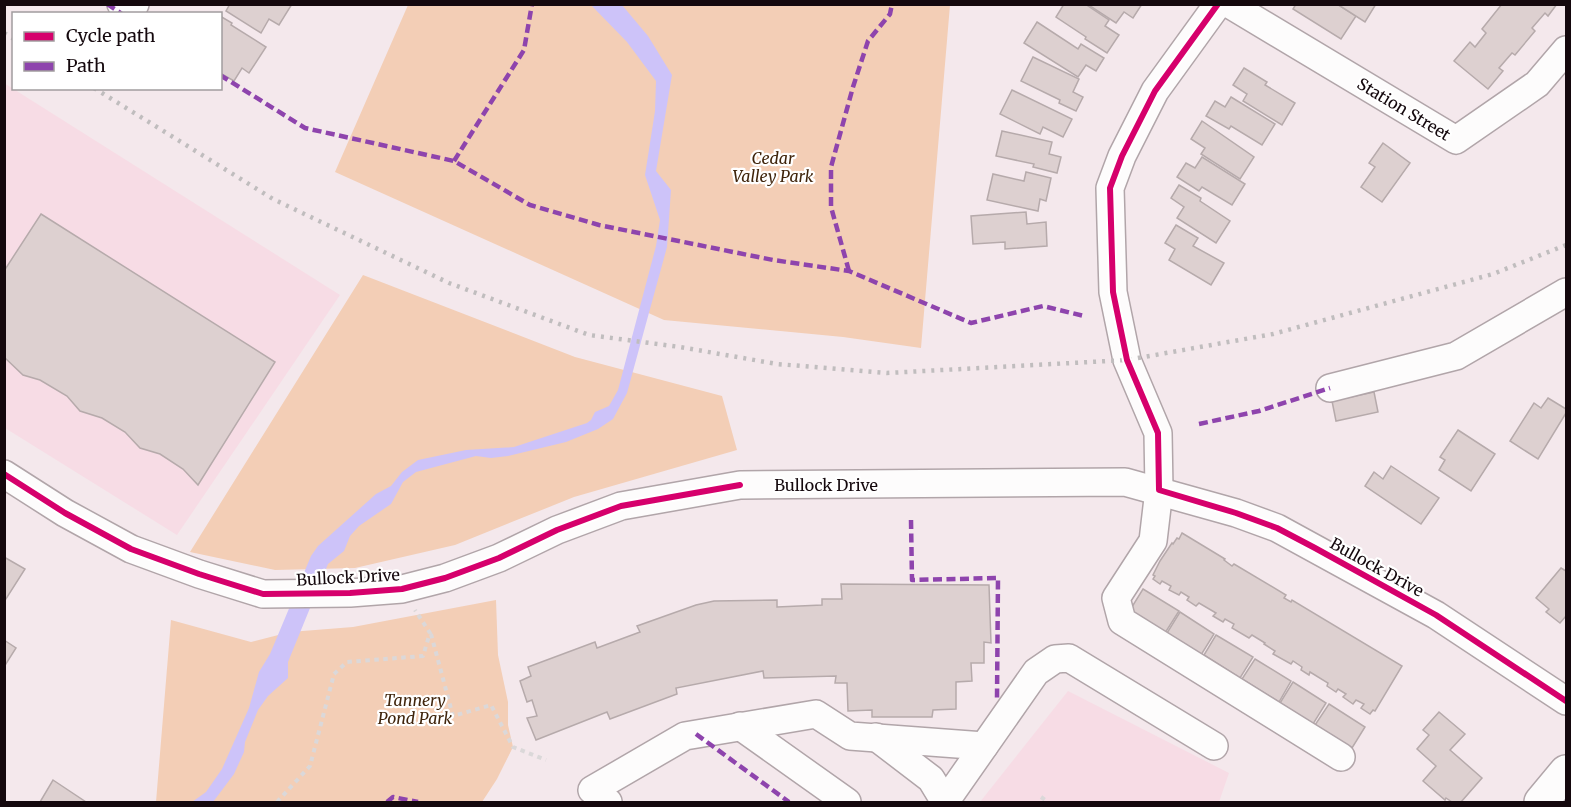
<svg xmlns="http://www.w3.org/2000/svg" width="1571" height="807" viewBox="0 0 1571 807" font-family="Merriweather,serif">
	<style>
		.built { fill: #f7dce5 }
		.green { fill: #f3ceb6 }
		.water { fill: #cdc3f9 }
		.building { fill: #ddd0d0; stroke: #b6aaab; stroke-width: 1.5 }
		.lines { fill: none; stroke-linecap: round; stroke-linejoin: round }
		.minor-casing { stroke: #b1a5a9; stroke-width: 30 }
		.major-casing { stroke: #b1a5a9; stroke-width: 36 }
		.path { stroke: #dbd8d9; stroke-width: 4; stroke-dasharray: 4.5 4.5; stroke-linecap: butt }
		.minor { stroke: #fdfcfc; stroke-width: 27 }
		.major { stroke: #fdfcfc; stroke-width: 33 }
		.rail { stroke: #c0bdbe; stroke-width: 4.5; stroke-dasharray: 3 6; stroke-linecap: butt }
		.quiet { stroke: #8e44ad; stroke-width: 4.5; stroke-dasharray: 9 4.5; stroke-linecap: butt }
		.cycleway-casing { stroke: #fff; stroke-width: 10 }
		.cycleway { stroke: #d6006c; stroke-width: 6 }
		.labels { text-anchor: middle; stroke-width: 4.5; stroke-linejoin: round; paint-order: stroke }
		.street-label { font-size: 16px; fill: #14080d; stroke: #fff }
		.park-label { font-size: 16px; font-style: italic; fill: #3f240b; stroke: #fff }
	</style>
	<rect width="100%" height="100%" fill="#f4e8ec"/>
	<g class="built">
		<path d="M4,83L340,295L177,535L5,428Z"/>
		<path d="M1068,691L1229,773L1219,802H980Z"/>
	</g>
	<g class="green">
		<path d="M408,5H950L921,348L843,337L664,320L335,172Z"/>
		<path d="M363,275L575,357L722,396L737,450L574,497L455,545L355,568L275,570L190,552Z"/>
		<path d="M496,600L498,655L508,702V725L513,747L497,779L482,802H156L171,620L251,642L290,632L353,627Z"/>
	</g>
	<path class="water" d="M591,5H622L648,36L672,75L656,171L671,190L667,247L627,393L613,419L598,429L566,442L508,456L491,458L476,456L416,472L403,482L391,504L359,526L350,536L344,551L328,564L288,662V678L268,696L258,710L245,742L244,752L234,774L213,802H192L206,792L222,769L249,708L259,672L270,654L311,556L318,546L376,494L391,486L402,472L418,460L466,450L514,447L587,423L591,420L595,412L609,406L618,390L656,246L660,220L645,175L655,111L656,81L627,42Z"/>
	<g class="building">
		<path d="M230,4H292L279,25L269,19L261,33L226,11Z"/>
		<path d="M1064,4H1085L1109,20L1105,26L1119,35L1107,53L1085,39L1086,37L1056,17Z"/>
		<path d="M1087,4H1142L1133,18L1124,12L1116,23Z"/>
		<path d="M1296,4H1337L1356,16L1341,39L1293,9Z"/>
		<path d="M1337,4H1376L1365,22Z"/>
		<path d="M1502,4H1557L1548,16L1545,13L1532,28L1535,31L1515,55L1512,53L1499,68L1503,71L1488,89L1454,61L1470,42L1475,47L1486,33L1482,29Z"/>
		<path d="M220,16L232,23L231,25L266,47L249,73L242,68L234,81L220,73Z"/>
		<path d="M1037,22L1078,49L1081,44L1104,58L1096,71L1086,65L1078,77L1024,43Z"/>
		<path d="M1033,57L1079,79L1073,92L1083,97L1076,111L1059,103L1060,100L1021,81Z"/>
		<path d="M1244,68L1267,82L1265,85L1295,103L1282,125L1243,101L1247,94L1233,85Z"/>
		<path d="M1012,90L1072,119L1063,137L1043,127L1040,134L1000,114Z"/>
		<path d="M1231,97L1275,124L1262,145L1231,126L1229,129L1206,116L1215,101L1225,107Z"/>
		<path d="M1202,121L1254,157L1240,179L1201,154L1205,148L1191,139Z"/>
		<path d="M1002,131L1052,142L1049,154L1061,157L1057,173L1033,167L1034,164L996,156Z"/>
		<path d="M1383,143L1410,163L1382,202L1361,187L1375,167L1369,163Z"/>
		<path d="M1202,157L1245,184L1232,205L1202,187L1199,191L1177,177L1186,163L1195,168Z"/>
		<path d="M1026,172L1051,178L1046,201L1040,199L1038,211L987,200L993,174L1024,181Z"/>
		<path d="M1179,185L1201,198L1200,201L1230,221L1216,243L1177,218L1184,207L1171,198Z"/>
		<path d="M1026,212L1027,224L1046,222L1047,246L1005,249V242L973,244L971,216Z"/>
		<path d="M41,214L275,362L198,485L183,469L160,454L140,448L125,432L102,418L80,411L67,396L40,380L23,375L4,357V271Z"/>
		<path d="M1176,225L1198,238L1193,246L1224,263L1211,285L1169,260L1175,249L1165,243Z"/>
		<path d="M1374,392L1378,412L1336,421L1332,401Z"/>
		<path d="M1548,398L1566,409V413L1538,459L1510,441L1534,403L1541,408Z"/>
		<path d="M1458,430L1495,454L1471,491L1439,470L1445,460L1440,457Z"/>
		<path d="M1391,466L1439,498L1421,524L1365,486L1374,472L1383,479Z"/>
		<path d="M1182,533L1225,559L1224,560L1232,566L1234,564L1286,595L1284,598L1291,602L1292,600L1402,666L1375,711L1373,710L1370,714L1361,708L1364,704L1356,700L1353,704L1343,697L1346,694L1338,689L1336,692L1327,686L1328,683L1310,672L1309,675L1301,670L1302,667L1293,661L1291,664L1273,654L1275,651L1264,644L1265,643L1252,635L1249,638L1232,628L1234,624L1225,619L1223,622L1213,616L1216,613L1199,603L1196,606L1187,600L1189,597L1181,592L1179,595L1169,590L1171,586L1162,581L1160,584L1153,579L1155,576L1153,575L1160,561L1172,543L1173,544L1177,538L1179,539Z"/>
		<path d="M4,557L25,569L4,602Z"/>
		<path d="M1561,568L1566,571V616L1560,623L1546,612L1549,609L1536,598Z"/>
		<path d="M841,584L989,585L991,643L984,642V663H971L972,681L956,682V709L933,710L932,717H872V710L848,711L847,683H835L836,676L764,678L763,671L676,688L677,694L610,719L607,712L536,740L527,718L537,716L532,700L527,702L520,681L531,676L528,667L595,642L597,648L640,632L637,626L696,605L714,601L777,600V607L822,605V599H842Z"/>
		<path d="M1143,589L1179,611L1165,633L1130,610Z"/>
		<path d="M1180,612L1214,634L1201,655L1167,633Z"/>
		<path d="M1216,635L1253,657L1240,678L1204,655Z"/>
		<path d="M4,640L16,648L4,667Z"/>
		<path d="M1255,659L1291,681L1279,702L1242,679Z"/>
		<path d="M1293,682L1326,703L1313,724L1280,703Z"/>
		<path d="M1329,704L1365,727L1352,748L1315,725Z"/>
		<path d="M1439,712L1465,734L1450,750L1482,778L1461,802H1452L1446,798L1445,800L1423,781L1436,766L1417,749L1429,735L1423,730Z"/>
		<path d="M53,780L86,802H40Z"/>
	</g>
	<g class="lines">
		<g class="minor-casing">
			<g id="minor">
				<path d="M121,4L131,6L135,4"/>
				<path d="M1218,4L1155,91L1122,156L1110,188L1113,292L1127,360L1158,433L1159,490L1153,541L1116,598L1122,621L1341,757"/>
				<path d="M1229,4L1456,140L1537,84L1566,50"/>
				<path d="M1330,388L1456,356L1566,292"/>
				<path d="M4,474L65,513L131,549L199,574L263,594L350,593L402,589L445,578L499,558L557,530L621,506L740,485L1125,482L1236,513L1277,528L1436,615L1566,701"/>
				<path d="M740,726L847,802"/>
				<path d="M876,737L931,779L945,802"/>
				<path d="M608,802L592,790L685,736L816,714L850,736L984,746"/>
				<path d="M945,802L1036,672L1055,659L1069,658L1214,746"/>
			</g>
		</g>
		<g class="major-casing">
			<path id="major" d="M1541,802L1566,772"/>
		</g>
		<g class="path">
			<path d="M431,634L453,716L491,705L513,747L546,760"/>
			<path d="M1041,797L1048,802"/>
			<path d="M277,802L310,766L334,674L347,662L423,656L430,633L415,610"/>
		</g>
		<use href="#minor" class="minor"/>
		<use href="#major" class="major"/>
		<g class="rail">
			<path d="M4,33L14,39"/>
			<path d="M94,88L273,199L449,283L589,335L680,347L777,364L887,373L1127,360L1273,334L1493,274L1566,245"/>
		</g>
		<g class="quiet">
			<path d="M107,4L122,14"/>
			<path d="M220,75L305,128L454,161L530,205L599,225L773,260L849,271L971,323L1043,306L1084,316"/>
			<path d="M454,161L524,50L532,4"/>
			<path d="M849,271L831,207V167L853,87L868,41L890,14L892,4"/>
			<path d="M1199,424L1259,411L1330,388"/>
			<path d="M911,520L912,580L998,578L997,698"/>
			<path d="M696,734L789,802"/>
			<path d="M387,802L393,797L418,802"/>
		</g>
		<g class="cycleway-casing">
			<g id="cycleway">
				<path d="M1218,4L1155,91L1122,156L1110,188L1113,292L1127,360L1158,433L1159,490L1236,513L1277,528L1315,548L1436,615L1566,701"/>
				<path d="M4,474L65,513L131,549L199,574L263,594L350,593L402,589L445,578L499,558L557,530L621,506L740,485"/>
			</g>
		</g>
		<use href="#cycleway" class="cycleway"/>
	</g>
	<g class="labels">
		<g class="street-label">
			<text transform="translate(1404 109) rotate(31)" y="6">Station Street</text>
			<text x="826" y="491">Bullock Drive</text>
			<text transform="translate(1377 567) rotate(29)" y="6">Bullock Drive</text>
			<text transform="translate(348 577) rotate(-3)" y="6">Bullock Drive</text>
		</g>
		<g class="park-label">
			<text x="773" y="164">Cedar<tspan x="773" dy="18">Valley Park</tspan></text>
			<text x="415" y="706">Tannery<tspan x="415" dy="18">Pond Park</tspan></text>
		</g>
	</g>
	<rect width="1571" height="807" fill="none" stroke="#14080d" stroke-width="12"/>
	<rect x="12" y="12" width="210" height="78" fill="#ffffff" stroke="#a19c9e" stroke-width="1.5"/>
	<rect x="24" y="32" width="30" height="9" fill="#d6006c" stroke="#a19c9e" stroke-width="1.5"/>
	<text x="66" y="42" font-size="18" fill="#14080d">Cycle path</text>
	<rect x="24" y="62" width="30" height="9" fill="#8e44ad" stroke="#a19c9e" stroke-width="1.5"/>
	<text x="66" y="72" font-size="18" fill="#14080d">Path</text>
</svg>
